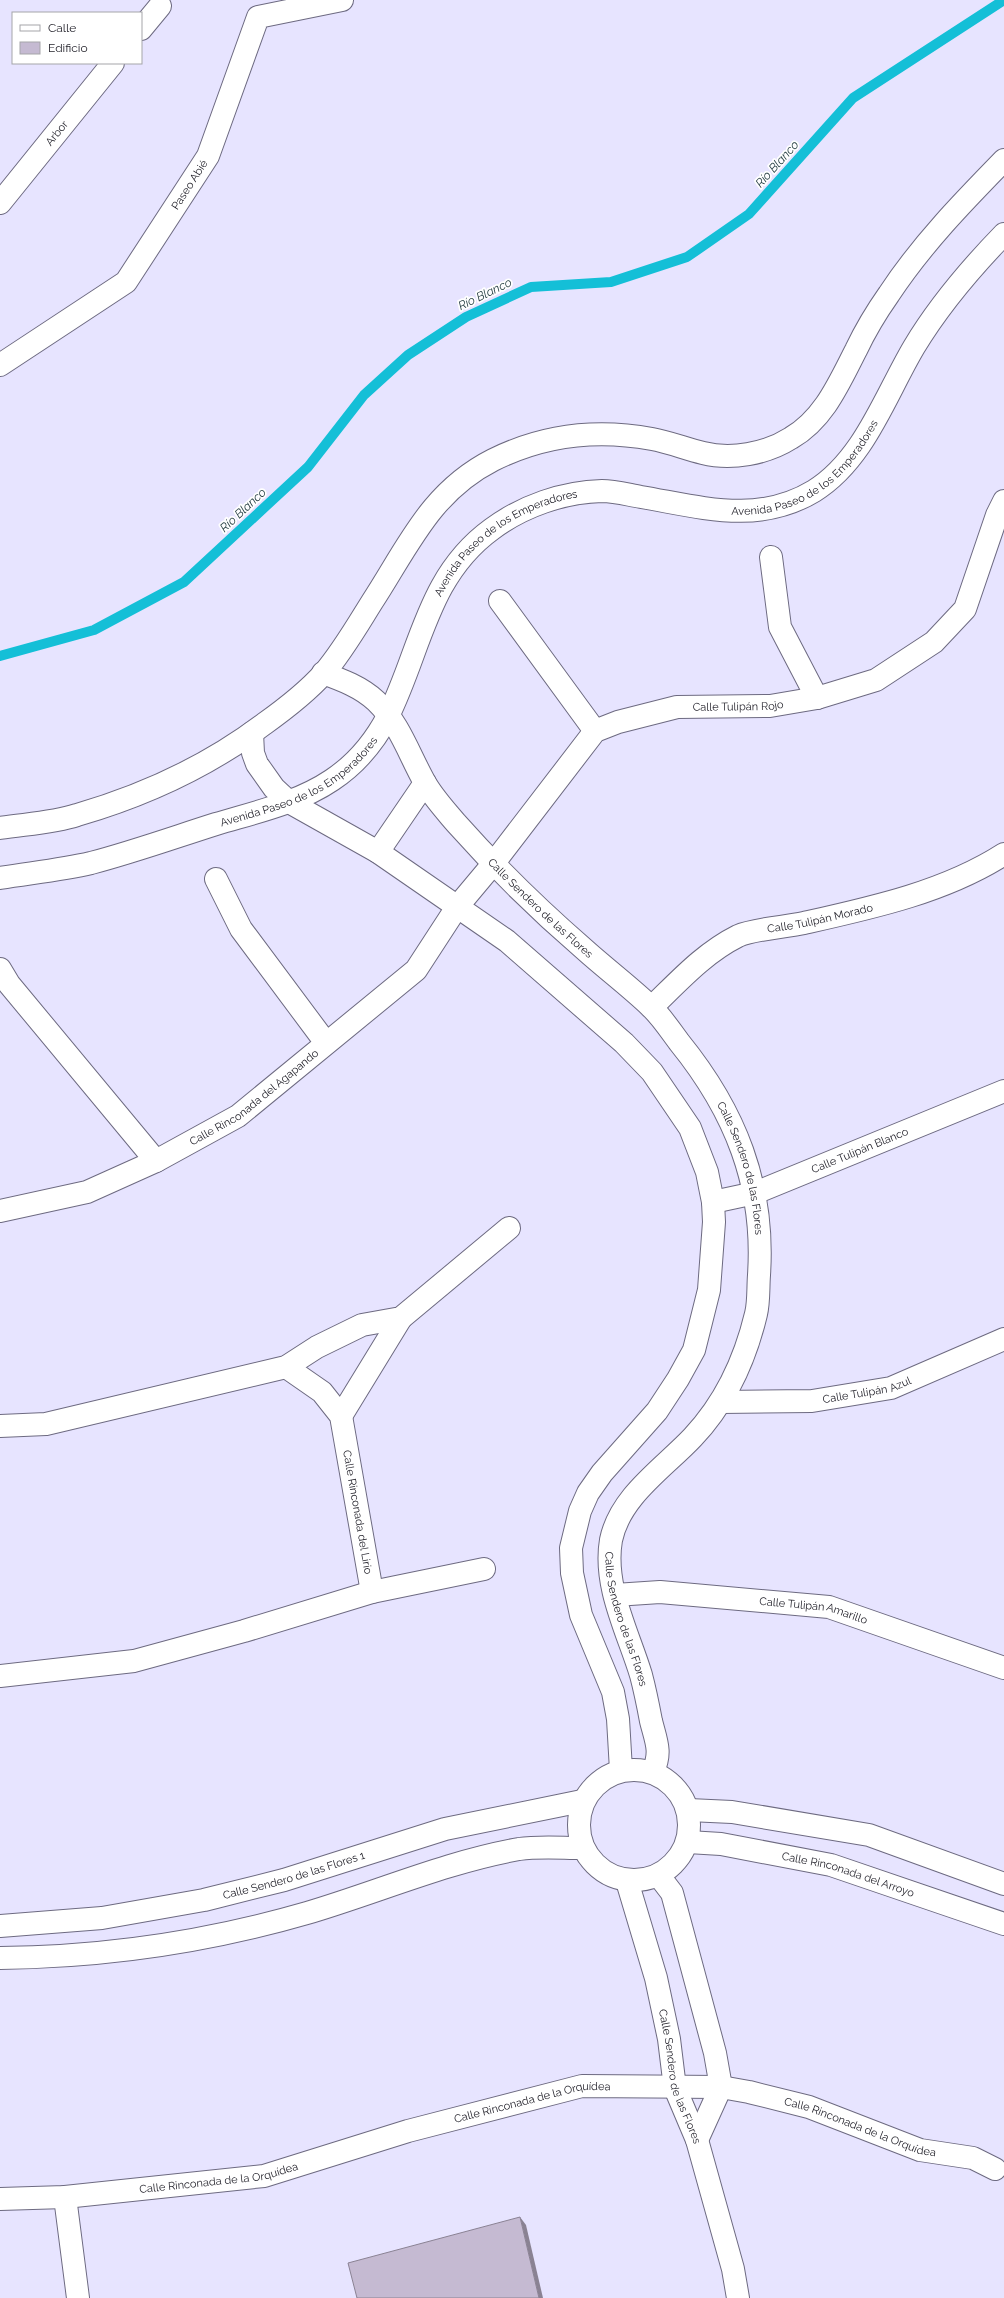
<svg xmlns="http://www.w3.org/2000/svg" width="1004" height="2298" viewBox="0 0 1004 2298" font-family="Raleway,sans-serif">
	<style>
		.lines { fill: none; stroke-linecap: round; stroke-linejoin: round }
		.stream { stroke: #14bfd7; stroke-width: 10 }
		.minor-casing { stroke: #6d6a81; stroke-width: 24 }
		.minor { stroke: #fff; stroke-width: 22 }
		.shaded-wall { fill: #8a8293 }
		.building { fill: #c5bad2; stroke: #8a8293 }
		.labels { text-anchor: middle; stroke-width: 3.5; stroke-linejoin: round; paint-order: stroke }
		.street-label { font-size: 11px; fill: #1f1e27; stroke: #fff }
		.water-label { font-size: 12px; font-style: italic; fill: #273f44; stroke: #fff }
	</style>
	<rect width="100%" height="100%" fill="#e7e4ff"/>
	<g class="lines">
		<path class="stream" d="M0,656L94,630L184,582L308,467L364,395L408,355L466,317L531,287L611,282L687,257L749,214L853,98L1004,0"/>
		<g class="minor-casing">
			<g id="minor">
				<path d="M141,29L160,6"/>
				<path id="s1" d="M0,203L113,63"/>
				<path id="s2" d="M0,365L126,282L208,156L258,17L342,0"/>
				<path d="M771,557L780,627L817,698"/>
				<path d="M500,601L595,731"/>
				<path id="s3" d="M323,673C342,680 361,687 376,701C399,723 409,754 424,781C432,796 445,810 456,823C496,868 539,910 584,949C605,968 629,986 650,1006C661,1016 670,1030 679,1042C735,1111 765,1185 759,1275C758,1288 759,1302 756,1314C745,1360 725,1403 693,1437C664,1468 620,1496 611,1540C603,1586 628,1632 641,1675C645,1690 648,1705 651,1721C656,1741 662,1752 653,1771"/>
				<path d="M252,733L253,753L257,764L274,788L289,802L378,852L507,941L624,1043L652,1072L690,1128L707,1172L713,1202L714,1222L709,1290L694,1350L678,1379L657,1411L602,1473L588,1493L580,1511L571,1548L572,1573L581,1615L613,1692L618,1719L621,1770"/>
				<path d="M0,828C25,824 53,823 77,815C146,795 207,767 264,724C285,709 307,692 324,673C342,652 357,626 372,602C408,547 430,492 493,460C543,435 598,429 652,439C669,442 686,449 703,453C731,460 766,454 791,438C824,419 839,383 856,350C865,331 877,311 889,294C922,244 963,202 1004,160"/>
				<path d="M378,852L425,783"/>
				<path id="s4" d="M0,878C30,873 61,870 91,863C133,852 175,837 216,824C256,812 298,803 332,780C356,764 375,741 388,716C421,650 427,576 492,529C523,506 563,492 602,491C615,491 629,495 641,497C701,507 758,525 814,491C864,460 885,396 914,347C938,307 971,268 1004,234"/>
				<path d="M216,879L241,929L326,1043"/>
				<path d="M0,969L9,984L156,1161"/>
				<path id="s5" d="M652,1007C679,981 704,953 738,936C753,929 786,927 804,923C871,908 945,892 1004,854"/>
				<path id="s6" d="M713,1202L755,1193L1004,1091"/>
				<path id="s7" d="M0,1211L87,1192L156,1161L238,1116L416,970L457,907L493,864L595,731L618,722L677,707L770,706L817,698L876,680L934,642L965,609L997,515L1004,501"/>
				<path id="s8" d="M286,1367L322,1392L341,1416L372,1592"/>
				<path id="s9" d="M721,1402L812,1401L891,1388L1004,1339"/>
				<path d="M341,1416L401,1318"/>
				<path d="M0,1426L46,1424L286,1367L317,1347L362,1325L401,1318L509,1228"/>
				<path id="s10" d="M615,1595L660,1592L829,1607L1004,1668"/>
				<path d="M0,1676L134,1661L244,1631L372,1592L484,1569"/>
				<circle cx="634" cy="1825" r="55"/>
				<path d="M689,1810L732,1812L869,1835L1004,1884"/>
				<path id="s11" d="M688,1842L721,1844L831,1865L1004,1924"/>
				<path d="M659,1876L672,1893L715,2053L721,2087L697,2140"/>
				<path id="s12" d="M627,1881L656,1978L669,2039L675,2088L697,2140L733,2269L738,2298"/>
				<path id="s13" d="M0,1926L102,1918L204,1900L284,1880L445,1829L582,1801"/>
				<path d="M0,1958C104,1957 207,1942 307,1913C378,1892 446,1862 519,1849C539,1846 562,1848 582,1848"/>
				<path d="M65,2197L78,2298"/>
				<path id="s14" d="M0,2199L65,2197L264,2176L408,2131L582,2086L721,2087L749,2092L809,2107L920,2150L973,2158L995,2169"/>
			</g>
		</g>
		<use href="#minor" class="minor"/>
	</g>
	<path class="shaded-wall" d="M520,2217L526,2225L543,2298H539Z"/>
	<path class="building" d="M520,2217L539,2298H357L348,2263Z"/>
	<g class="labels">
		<g class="street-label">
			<text dy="4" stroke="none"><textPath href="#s1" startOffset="90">Arbor</textPath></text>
			<text dy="4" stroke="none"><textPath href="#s2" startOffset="267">Paseo Abié</textPath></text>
			<text dy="4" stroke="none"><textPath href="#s4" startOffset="990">Avenida Paseo de los Emperadores</textPath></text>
			<text dy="4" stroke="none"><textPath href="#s4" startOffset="654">Avenida Paseo de los Emperadores</textPath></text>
			<text dy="4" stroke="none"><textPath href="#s7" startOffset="934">Calle Tulipán Rojo</textPath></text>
			<text dy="4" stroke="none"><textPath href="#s4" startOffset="318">Avenida Paseo de los Emperadores</textPath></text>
			<text dy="4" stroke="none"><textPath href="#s3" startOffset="327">Calle Sendero de las Flores</textPath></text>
			<text dy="4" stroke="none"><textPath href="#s5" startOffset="196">Calle Tulipán Morado</textPath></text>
			<text dy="4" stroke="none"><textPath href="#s7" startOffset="282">Calle Rinconada del Agapando</textPath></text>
			<text dy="4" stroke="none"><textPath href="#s6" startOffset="156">Calle Tulipán Blanco</textPath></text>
			<text dy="4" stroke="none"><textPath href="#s3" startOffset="663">Calle Sendero de las Flores</textPath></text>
			<text dy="4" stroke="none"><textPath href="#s9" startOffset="147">Calle Tulipán Azul</textPath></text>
			<text dy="4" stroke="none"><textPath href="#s8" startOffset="172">Calle Rinconada del Lirio</textPath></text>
			<text dy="4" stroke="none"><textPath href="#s10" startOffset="200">Calle Tulipán Amarillo</textPath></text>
			<text dy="4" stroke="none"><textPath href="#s3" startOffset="1167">Calle Sendero de las Flores</textPath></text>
			<text dy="4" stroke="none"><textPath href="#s11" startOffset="164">Calle Rinconada del Arroyo</textPath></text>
			<text dy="4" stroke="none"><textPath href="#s13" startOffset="299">Calle Sendero de las Flores 1</textPath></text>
			<text dy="4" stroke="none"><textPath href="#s12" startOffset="203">Calle Sendero de las Flores</textPath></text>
			<text dy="4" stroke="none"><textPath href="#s14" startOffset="544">Calle Rinconada de la Orquídea</textPath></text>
			<text dy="4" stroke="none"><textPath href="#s14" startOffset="880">Calle Rinconada de la Orquídea</textPath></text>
			<text dy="4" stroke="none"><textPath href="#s14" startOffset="220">Calle Rinconada de la Orquídea</textPath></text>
		</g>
		<g class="water-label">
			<text transform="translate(777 164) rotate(-48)" y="4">Río Blanco</text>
			<text transform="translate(485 294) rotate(-26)" y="4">Río Blanco</text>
			<text transform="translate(243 510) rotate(-43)" y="4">Río Blanco</text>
		</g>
	</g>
	<rect x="12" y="12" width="130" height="52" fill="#ffffff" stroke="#a5a5a9"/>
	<rect x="20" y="25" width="20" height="6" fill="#ffffff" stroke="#a5a5a9"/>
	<text x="48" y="32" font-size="12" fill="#1f1e27">Calle</text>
	<rect x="20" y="42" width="20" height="12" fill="#c5bad2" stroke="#a5a5a9"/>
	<text x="48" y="52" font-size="12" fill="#1f1e27">Edificio</text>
</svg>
